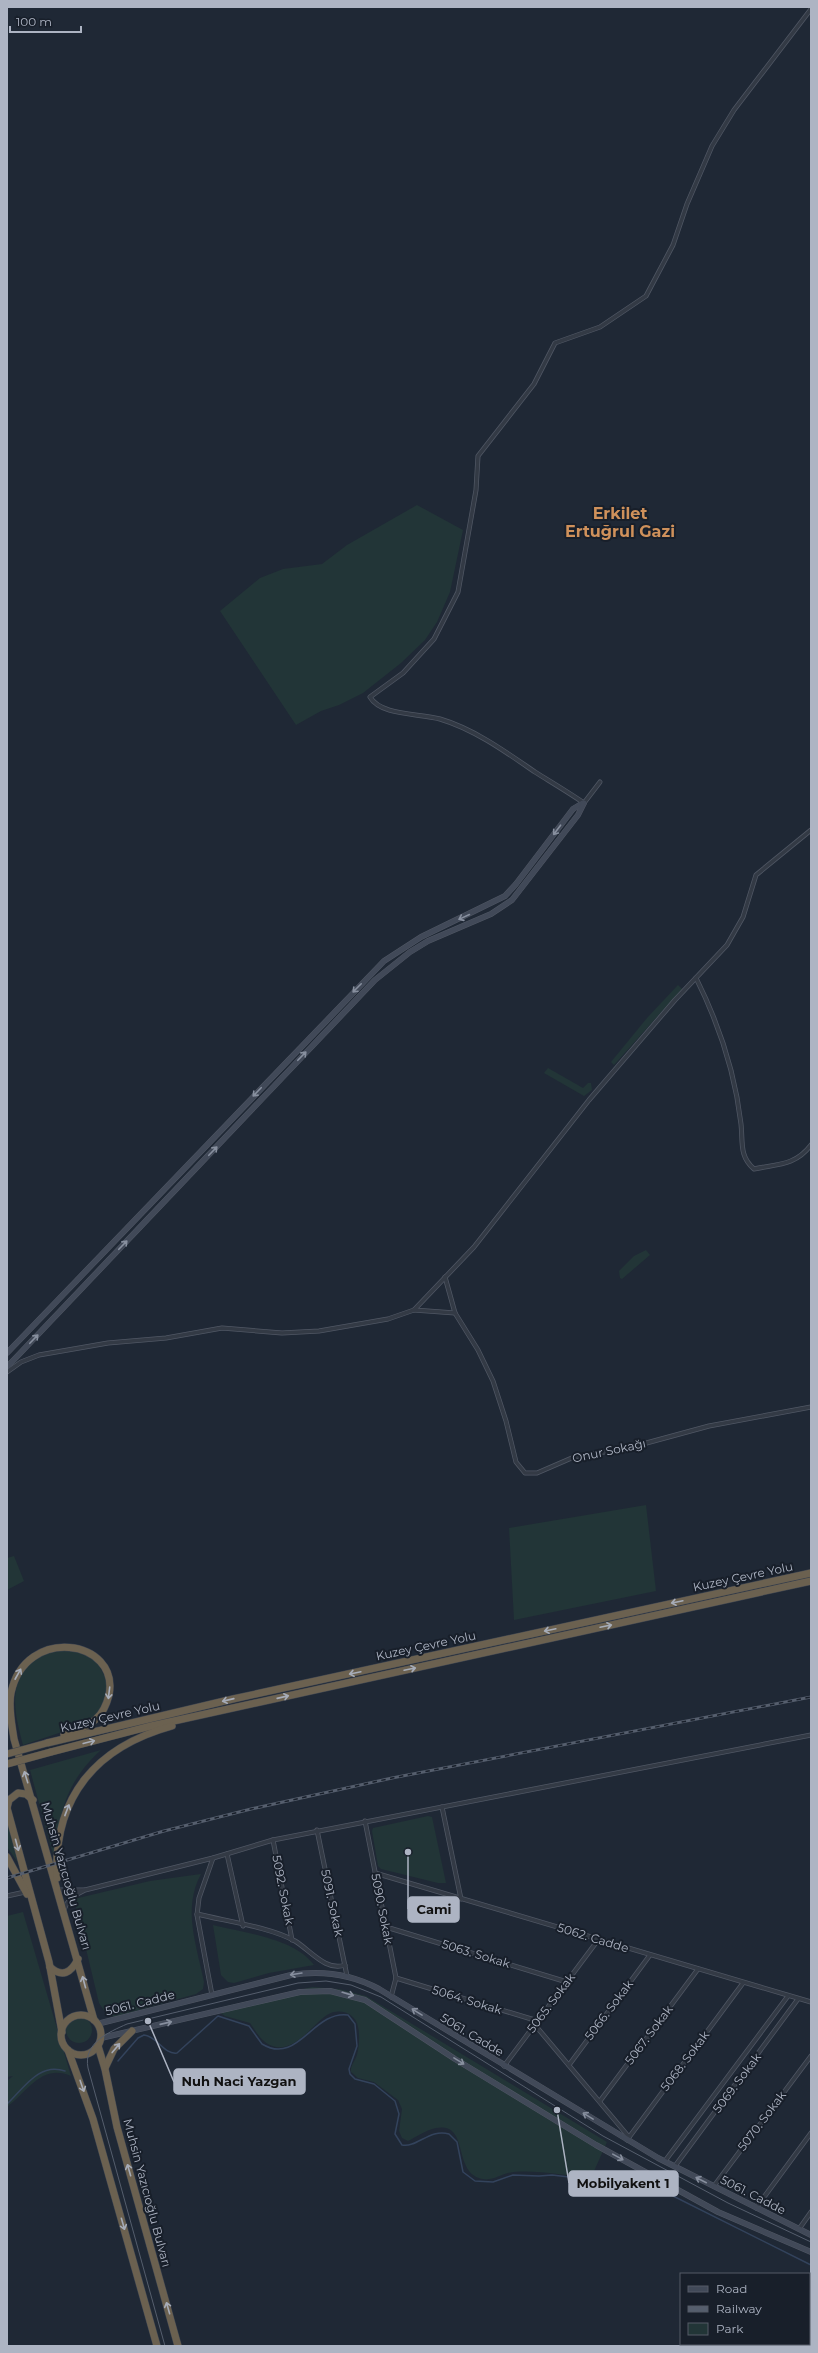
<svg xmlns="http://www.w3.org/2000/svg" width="818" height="2353" viewBox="0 0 818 2353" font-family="Montserrat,sans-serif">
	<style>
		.green { fill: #223537 }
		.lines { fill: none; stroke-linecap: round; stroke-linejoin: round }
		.stream { stroke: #33435c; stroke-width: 1.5 }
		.street-casing { stroke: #505764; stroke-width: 5 }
		.secondary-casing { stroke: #505764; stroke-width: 6 }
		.highway-casing { stroke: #3d4450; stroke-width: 8 }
		.street { stroke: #333a45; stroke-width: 3.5 }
		.secondary { stroke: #414958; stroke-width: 5 }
		.highway { stroke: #6b6150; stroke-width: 7 }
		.tram { stroke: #555e6d; stroke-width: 1 }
		.rail-casing { stroke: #555e6d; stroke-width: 3 }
		.rail { stroke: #181f2a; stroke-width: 1.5; stroke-dasharray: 4.5; stroke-linecap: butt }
		.highway-bridge-casing { stroke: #3d4450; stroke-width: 8; stroke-linecap: butt }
		.highway-bridge { stroke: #6b6150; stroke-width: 7 }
		.oneway { stroke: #878f9e }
		.oneway2 { stroke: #a6acb8 }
		.labels { text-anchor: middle; stroke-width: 4; stroke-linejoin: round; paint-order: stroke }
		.street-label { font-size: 12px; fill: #adb4c3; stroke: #181f2a }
		.district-label { font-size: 16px; font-weight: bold; fill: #cf915b; stroke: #181f2a }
		.leader { fill: none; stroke: #adb4c3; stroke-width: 1.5 }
		.callout-dot { fill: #adb4c3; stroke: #181f2a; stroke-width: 1.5 }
		.callout { fill: #adb4c3; stroke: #adb4c3; stroke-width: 1.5 }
		.callout-label { font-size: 13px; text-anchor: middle; font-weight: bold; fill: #111 }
	</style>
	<rect width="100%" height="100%" fill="#1f2835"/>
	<g class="green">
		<path d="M417,505L463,530L450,592L437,622L425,640L401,663L363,693L339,705L321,711L296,725L220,611L260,578L283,569L322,564L347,545Z"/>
		<path d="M678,985L682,989L614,1065L611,1062L647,1018Z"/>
		<path d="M548,1068L583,1088L588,1083H591L592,1090L584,1096L544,1073Z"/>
		<path d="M646,1250L650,1255L622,1279L620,1278L619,1271L634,1256Z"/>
		<path d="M646,1505L656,1591L514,1620L509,1528Z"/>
		<path d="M14,1556L24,1581L7,1590V1558Z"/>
		<path d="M75,1650L96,1660L107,1681L104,1704L95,1717L83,1725L23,1745C16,1718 6,1683 32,1662C36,1659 40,1654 44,1653C53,1650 66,1651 75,1650Z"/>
		<path d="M101,1750C65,1783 60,1812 54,1858L30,1770Z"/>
		<path d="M7,1814L19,1864L7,1847Z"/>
		<path d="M428,1816L432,1817L446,1883H438L381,1869L378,1866L372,1831L373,1828Z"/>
		<path d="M201,1874C182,1909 197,1946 204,1982L203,1989L196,1994L114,2017L105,2012L99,2003L74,1899L150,1881Z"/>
		<path d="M23,1912L71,2076C42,2063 27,2092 7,2107V2081L13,2076L7,2077V1916Z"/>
		<path d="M213,1925C244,1933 295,1938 314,1965L269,1973L234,1983L228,1982L221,1975Z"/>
		<path d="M312,1987L339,1989L366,1996L607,2142L591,2178C566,2176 539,2170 514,2172C501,2173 492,2183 479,2178C453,2169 469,2122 436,2128C426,2130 416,2137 408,2141L402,2138L399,2131L402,2109L398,2100L374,2082L358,2078L351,2072C350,2066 355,2061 357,2055C359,2048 360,2035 358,2027C356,2013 339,2007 327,2015C312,2025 297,2050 276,2047C262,2044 258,2034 250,2023L225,2016L215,2009Z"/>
		<circle cx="79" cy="2030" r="13"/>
	</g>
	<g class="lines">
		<g class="stream">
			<path d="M118,2061L138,2038L144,2035C157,2036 164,2055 177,2053L218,2016L249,2026L262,2044C298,2066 313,2010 348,2015L355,2024L357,2046L349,2069L350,2074L355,2079L374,2084L395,2101L399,2114L395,2134L402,2145C417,2148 430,2128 449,2134L457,2142L463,2172L475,2181L493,2182L513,2175L539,2176L552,2175L586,2179L619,2191L651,2185L811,2265"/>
			<path d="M7,2104C24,2088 39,2062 65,2071"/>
		</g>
		<g class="street-casing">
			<g id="street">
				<path d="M584,803C568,792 551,782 535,772C506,752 474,729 440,719C419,713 381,716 370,697L403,673L434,639L458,592L476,490L478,456L534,384L555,343L600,327L646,296L673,245L687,204L712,146L734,110L811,9"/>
				<path d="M584,803L600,782"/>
				<path d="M696,978C719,1024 735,1072 741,1124C743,1142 739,1156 754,1169C777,1164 795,1166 811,1145"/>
				<path d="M445,1277L455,1313L478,1350L493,1381L506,1421L516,1462L525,1473H537L574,1457L628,1448L709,1426L811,1407"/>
				<path d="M414,1310L455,1313"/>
				<path d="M7,1372L21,1362L39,1355L108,1343L166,1338L222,1328L282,1333L319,1331L388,1319L414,1310L474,1247L589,1100L675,1000L727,945L743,917L756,875L811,830"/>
				<path d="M442,1807L461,1899"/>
				<path d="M365,1821L396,1978L391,1997"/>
				<path d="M317,1830L347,1976"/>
				<path d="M273,1840L292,1940"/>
				<path d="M227,1854L243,1926"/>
				<path d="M375,1873L811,2002"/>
				<path d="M58,1890H84"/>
				<path d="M7,1896L25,1892"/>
				<path d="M64,1910C68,1898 75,1895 85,1890L213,1858L273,1840L811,1735"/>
				<path d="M197,1914C225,1921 270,1927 295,1941C310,1950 326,1972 345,1965"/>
				<path d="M386,1927L567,1982"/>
				<path d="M396,1978L538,2021"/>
				<path d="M212,1995L197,1915L199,1898L213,1858"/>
				<path d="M535,2025L629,2137"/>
				<path d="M569,2065L650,1955"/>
				<path d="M504,2066L598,1940"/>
				<path d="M600,2101L698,1969"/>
				<path d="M627,2140L743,1983"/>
				<path d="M665,2161L788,1996"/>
				<path d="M675,2166L798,1999"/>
				<path d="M714,2186L811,2056"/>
				<path d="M756,2208L811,2133"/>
				<path d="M799,2229L811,2212"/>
			</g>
		</g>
		<g class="secondary-casing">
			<g id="secondary">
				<path d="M7,1353L384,961L421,937L505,896L516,884L573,809L583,803"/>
				<path d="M7,1367L375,980L410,952L428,941L491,914L512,900L578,815L584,803"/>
				<path d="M97,2024L291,1975C322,1970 351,1974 379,1989L658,2158L811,2235"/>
				<path d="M101,2038L300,1992L330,1991L365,2000L455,2059L596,2145L718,2212L811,2252"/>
			</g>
		</g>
		<g class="highway-casing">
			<g id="highway">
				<path d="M64,1735C75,1731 88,1727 96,1719C103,1713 107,1703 109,1695C120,1639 25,1625 11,1693C8,1708 12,1725 14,1739L94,2020"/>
				<path d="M47,1743L233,1699L811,1573"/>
				<path d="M51,1752L151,1726L811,1581"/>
				<path d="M7,1808L49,1962L62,2032"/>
				<path d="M7,1808L9,1800L18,1793L26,1794L33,1800"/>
				<path d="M7,1857L27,1894"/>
				<path d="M57,1878C53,1797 96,1747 172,1726"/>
				<path d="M50,1967C62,1978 71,1973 78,1959"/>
				<circle cx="81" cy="2035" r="20"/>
				<path d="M98,2046L105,2069L117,2127L178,2346"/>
				<path d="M68,2050L93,2119L157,2346"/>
				<path d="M105,2068L114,2049L132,2031"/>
			</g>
		</g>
		<use href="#street" class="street"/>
		<use href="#secondary" class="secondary"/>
		<use href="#highway" class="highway"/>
		<path class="tram" d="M165,2346L88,2068C83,2043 109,2032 127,2024L298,1983L326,1981L351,1985L381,1997L603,2136L728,2203L811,2242"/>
		<g class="rail-casing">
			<path id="rail" d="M7,1878L164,1831L251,1809L392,1778L811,1697"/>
		</g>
		<use href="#rail" class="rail"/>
		<g class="highway-bridge-casing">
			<g id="highway-bridge">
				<path d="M7,1754L47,1743"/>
				<path d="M7,1764L51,1752"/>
			</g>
		</g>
		<use href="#highway-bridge" class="highway-bridge"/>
	</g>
	<defs><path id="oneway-shaft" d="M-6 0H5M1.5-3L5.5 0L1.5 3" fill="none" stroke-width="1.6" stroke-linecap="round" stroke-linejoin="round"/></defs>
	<g class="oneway">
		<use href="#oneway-shaft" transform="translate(557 830) rotate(127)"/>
		<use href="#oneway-shaft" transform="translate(464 917) rotate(155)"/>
		<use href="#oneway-shaft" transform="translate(357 988) rotate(135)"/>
		<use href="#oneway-shaft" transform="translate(302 1056) rotate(-46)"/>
		<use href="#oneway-shaft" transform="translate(257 1092) rotate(134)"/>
		<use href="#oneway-shaft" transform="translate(213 1151) rotate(-46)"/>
		<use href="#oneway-shaft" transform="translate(123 1245) rotate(-46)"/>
		<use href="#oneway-shaft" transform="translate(34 1339) rotate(-46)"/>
		<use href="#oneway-shaft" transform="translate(296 1974) rotate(171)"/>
		<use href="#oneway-shaft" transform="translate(348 1994) rotate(16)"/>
		<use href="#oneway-shaft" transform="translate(417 2012) rotate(-148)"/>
		<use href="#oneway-shaft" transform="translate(166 2023) rotate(-13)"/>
		<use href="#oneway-shaft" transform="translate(459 2061) rotate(32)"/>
		<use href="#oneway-shaft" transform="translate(588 2116) rotate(-149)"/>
		<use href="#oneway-shaft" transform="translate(618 2157) rotate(29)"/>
		<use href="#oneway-shaft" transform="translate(701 2180) rotate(-153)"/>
	</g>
	<g class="oneway2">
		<use href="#oneway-shaft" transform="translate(677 1602) rotate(168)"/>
		<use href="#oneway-shaft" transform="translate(606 1626) rotate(-12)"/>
		<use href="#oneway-shaft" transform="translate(550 1630) rotate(168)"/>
		<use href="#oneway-shaft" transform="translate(410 1669) rotate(-12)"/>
		<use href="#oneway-shaft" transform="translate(355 1673) rotate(168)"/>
		<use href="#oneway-shaft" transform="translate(18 1674) rotate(-61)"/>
		<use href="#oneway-shaft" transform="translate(109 1693) rotate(97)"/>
		<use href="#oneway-shaft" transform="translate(283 1697) rotate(-13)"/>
		<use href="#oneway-shaft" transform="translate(228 1700) rotate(167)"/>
		<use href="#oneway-shaft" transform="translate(89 1742) rotate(-14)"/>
		<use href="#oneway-shaft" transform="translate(26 1777) rotate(-107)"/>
		<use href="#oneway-shaft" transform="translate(67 1810) rotate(-69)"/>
		<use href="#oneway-shaft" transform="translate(17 1845) rotate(75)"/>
		<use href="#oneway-shaft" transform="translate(84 1982) rotate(-105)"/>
		<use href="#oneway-shaft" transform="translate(116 2048) rotate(-50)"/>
		<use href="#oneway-shaft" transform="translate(82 2086) rotate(71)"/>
		<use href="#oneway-shaft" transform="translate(129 2170) rotate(-106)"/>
		<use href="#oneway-shaft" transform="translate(123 2224) rotate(74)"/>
		<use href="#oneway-shaft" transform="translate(168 2308) rotate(-106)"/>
	</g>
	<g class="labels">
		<g class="street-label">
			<text transform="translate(609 1451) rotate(-12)" y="4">Onur Sokağı</text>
			<text transform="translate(743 1577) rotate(-12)" y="4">Kuzey Çevre Yolu</text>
			<text transform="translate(426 1646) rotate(-12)" y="4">Kuzey Çevre Yolu</text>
			<text transform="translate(110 1717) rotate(-13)" y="4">Kuzey Çevre Yolu</text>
			<text transform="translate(66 1876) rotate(74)" y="4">Muhsin Yazıcıoğlu Bulvarı</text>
			<text transform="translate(283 1890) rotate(79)" y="4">5092. Sokak</text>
			<text transform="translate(332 1903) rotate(78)" y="4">5091. Sokak</text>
			<text transform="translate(382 1909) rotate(79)" y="4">5090. Sokak</text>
			<text transform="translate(593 1938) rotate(17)" y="4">5062. Cadde</text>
			<text transform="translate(476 1954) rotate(17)" y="4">5063. Sokak</text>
			<text transform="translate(467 2000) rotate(17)" y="4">5064. Sokak</text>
			<text transform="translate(140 2003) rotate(-14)" y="4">5061. Cadde</text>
			<text transform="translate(551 2003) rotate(-53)" y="4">5065. Sokak</text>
			<text transform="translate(609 2010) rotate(-53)" y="4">5066. Sokak</text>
			<text transform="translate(472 2035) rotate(31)" y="4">5061. Cadde</text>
			<text transform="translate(649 2035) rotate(-53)" y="4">5067. Sokak</text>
			<text transform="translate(685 2061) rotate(-53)" y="4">5068. Sokak</text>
			<text transform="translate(737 2083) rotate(-53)" y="4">5069. Sokak</text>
			<text transform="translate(762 2121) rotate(-53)" y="4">5070. Sokak</text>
			<text transform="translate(147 2193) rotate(75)" y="4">Muhsin Yazıcıoğlu Bulvarı</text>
			<text transform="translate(753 2195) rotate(27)" y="4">5061. Cadde</text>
		</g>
		<g class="district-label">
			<text x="620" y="519">Erkilet<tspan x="620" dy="18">Ertuğrul Gazi</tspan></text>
		</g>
	</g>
	<path class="leader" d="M408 1852L408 1909M148 2021L174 2082M557 2110L569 2183"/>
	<g class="callout-dot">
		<circle cx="408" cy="1852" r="4"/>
		<circle cx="148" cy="2021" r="4"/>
		<circle cx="557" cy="2110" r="4"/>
	</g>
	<g class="callout">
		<rect x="408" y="1897" width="51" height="25" rx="4"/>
		<rect x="174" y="2069" width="131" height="25" rx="4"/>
		<rect x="569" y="2171" width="109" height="25" rx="4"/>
	</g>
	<g class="callout-label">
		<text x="434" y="1914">Cami</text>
		<text x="239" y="2086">Nuh Naci Yazgan</text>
		<text x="623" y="2188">Mobilyakent 1</text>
	</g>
	<rect width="818" height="2353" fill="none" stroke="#adb4c3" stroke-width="16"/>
	<rect x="680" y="2273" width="130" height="72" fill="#181f2a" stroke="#545b67"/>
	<rect x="688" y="2286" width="20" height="6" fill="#414958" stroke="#545b67"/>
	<text x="716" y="2293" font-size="12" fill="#adb4c3">Road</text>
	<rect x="688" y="2306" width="20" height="6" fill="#555e6d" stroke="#545b67"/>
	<text x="716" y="2313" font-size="12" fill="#adb4c3">Railway</text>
	<rect x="688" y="2323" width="20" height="12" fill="#223537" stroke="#545b67"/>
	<text x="716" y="2333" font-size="12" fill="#adb4c3">Park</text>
	<path d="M10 26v6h71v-6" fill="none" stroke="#adb4c3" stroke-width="2"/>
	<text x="16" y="26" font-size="12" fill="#adb4c3" stroke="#181f2a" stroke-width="3" paint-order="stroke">100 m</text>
</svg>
